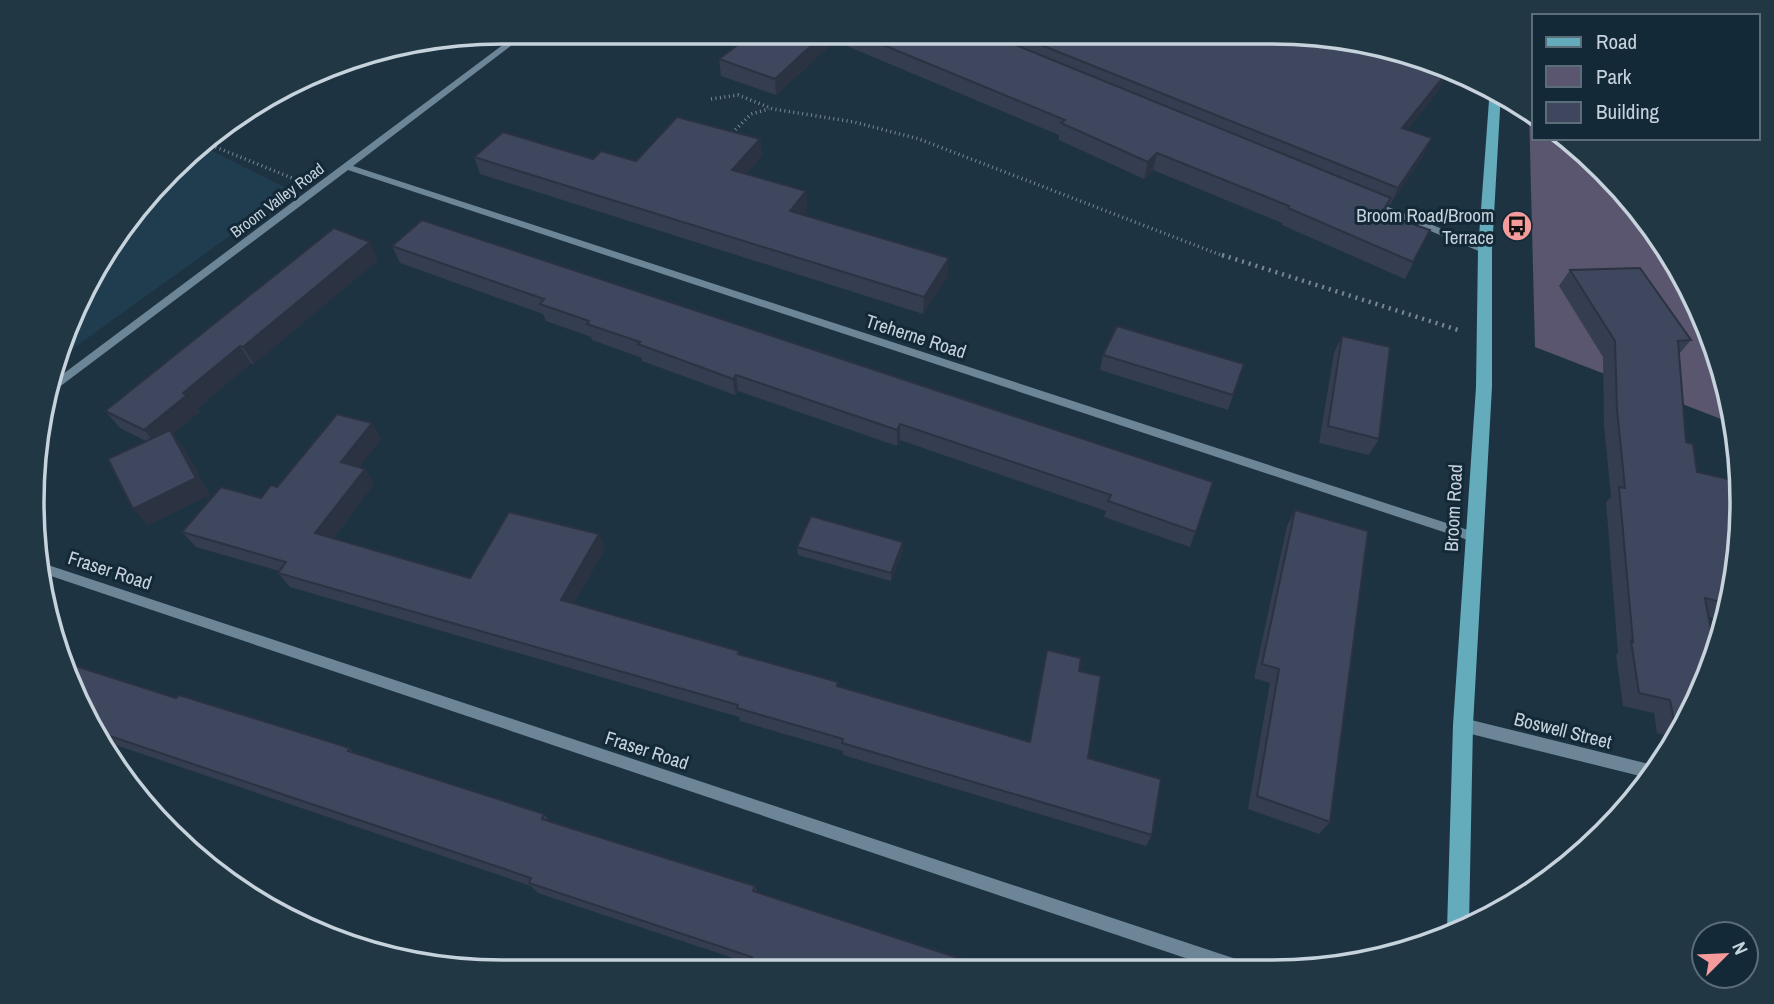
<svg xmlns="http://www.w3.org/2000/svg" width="1774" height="1004" viewBox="0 0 1774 1004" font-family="'Archivo Narrow',sans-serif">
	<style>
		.built { fill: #203d50 }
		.green { fill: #5b566f }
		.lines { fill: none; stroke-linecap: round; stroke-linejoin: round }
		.path-far1 { stroke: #778894; stroke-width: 3.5; stroke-dasharray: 1 3.5; stroke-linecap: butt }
		.path { stroke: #778894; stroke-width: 4.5; stroke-dasharray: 2 5; stroke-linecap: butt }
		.minor { fill: #6d8697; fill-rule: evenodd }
		.major { fill: #64abbc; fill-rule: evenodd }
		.wall { fill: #353d50 }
		.shaded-wall { fill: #2b3241 }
		.building { fill: #3e475d; stroke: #2b3241; stroke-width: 2 }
		.labels { text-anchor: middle; stroke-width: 6; stroke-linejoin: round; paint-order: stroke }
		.far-street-label { font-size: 16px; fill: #c6d3dd; stroke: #132937 }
		.poi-label { font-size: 19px; fill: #c6d3dd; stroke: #132937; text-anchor: end }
		.street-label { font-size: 19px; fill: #c6d3dd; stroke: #132937 }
		.rim { fill: none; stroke: #c6d3dd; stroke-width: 3.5 }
	</style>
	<rect width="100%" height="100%" fill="#1d3342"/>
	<path class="built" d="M200,145L292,191L57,360L111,240Z"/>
	<path class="green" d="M1529,110L1534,114V138H1568L1583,149L1646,216L1694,294L1727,381L1734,424L1535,347Z"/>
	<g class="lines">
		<g class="path-far1">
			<path d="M711,99L738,95L773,109L854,122L919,139L1226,257"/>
			<path d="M729,136L751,114L769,109"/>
			<path d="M203,142L292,178"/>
		</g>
		<path class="path" d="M1222,255L1458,330"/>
		<g class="minor">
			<path d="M520,32H529L353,166L1474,532L1478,533L1480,537L1478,541L1474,542L348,170L46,397L47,386Z"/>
			<path d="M1403,54H1409L1448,68L1478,81L1472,82L1403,58Z"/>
			<path d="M1371,200L1489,248L1490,250L1485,253L1481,252L1368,205L1366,203Z"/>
			<path d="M39,562L1242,961L1248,963L1250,969H1218L42,573Z"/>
			<path d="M1463,718L1653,765L1657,767L1648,778L1463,732L1458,730L1456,725L1458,720Z"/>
		</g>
		<path class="major" d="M1490,87L1501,92L1492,250V387L1473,725L1469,925L1449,935L1447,930L1453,725L1476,387L1478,250Z"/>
	</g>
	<g class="wall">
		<path d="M755,32H1302L1423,56L1424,57L1422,56L1418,65L1446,74L1438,91L1407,130L1424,155L1390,205L1388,204L1384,214L1430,230L1405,279L1282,225V223L1153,170L1144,179L1059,140V135L835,41L776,95L721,76L719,59Z"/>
		<path d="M760,139L762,156L746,174L806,191L807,209L802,215L948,276L923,314L480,174L474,157L593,159L636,161Z"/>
		<path d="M392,246L1213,482L1190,547L1104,517L1106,511L900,440L897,446L738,391L735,395L642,361V358L592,340L591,337L546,321L543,314L400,263Z"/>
		<path d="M378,260L254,364L251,363L197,409L200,411L173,434L183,447L210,495L148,525L133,509L146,441L120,428L105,411Z"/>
		<path d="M1570,270L1691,340L1679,354L1686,442L1697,472L1738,564L1725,621L1709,617L1717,656L1678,739L1657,733L1654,713L1623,706L1616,655L1618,653L1606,502L1611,497L1604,425L1603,357L1559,286Z"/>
		<path d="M1342,336L1379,439L1369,455L1319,443L1334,353Z"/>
		<path d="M1103,355L1244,364L1228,410L1100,370Z"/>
		<path d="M381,439L359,467L365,469L374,484L333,539L470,578L599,534L605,549L573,604L740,654L839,687L1030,741L1047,650L1079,671L1088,758L1152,835L1146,846L843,755V751L740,721L739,717L290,587L278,573L279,571L196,547L182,532L261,498L277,487Z"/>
		<path d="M1295,510L1330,822L1319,834L1248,809L1270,683L1254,678L1287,526Z"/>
		<path d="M903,542V550L891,581L798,555L797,547Z"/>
		<path d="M67,682L176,698L350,748L354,753L544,814L549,821L755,886L757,892L989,970L754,971L751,964L538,893L531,886L104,741Z"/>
	</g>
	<g class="shaded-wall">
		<path d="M826,32H834L835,41L776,95L775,79Z"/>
		<path d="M1419,56H1422L1418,66L1413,63Z"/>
		<path d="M1446,74L1438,91L1395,145L1402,128Z"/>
		<path d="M1432,138L1424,155L1390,205L1398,188Z"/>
		<path d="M760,139L762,156L735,187L732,170Z"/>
		<path d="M1157,153L1153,170L1144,179L1148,162Z"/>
		<path d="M806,191L807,209L791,229L790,211Z"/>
		<path d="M1391,198L1384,215L1381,213Z"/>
		<path d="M370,242L378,260L254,364L243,347Z"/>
		<path d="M949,258L948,276L923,314L924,297Z"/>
		<path d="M240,346L251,363L197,409L200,411L173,434L183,447L210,495L148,525L133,509L158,446L144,430L183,393Z"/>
		<path d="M736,375L738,391L735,395L733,379Z"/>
		<path d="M372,423L381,439L351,478L341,462Z"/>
		<path d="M900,424V440L897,446V430Z"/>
		<path d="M365,469L374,484L326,548L315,533Z"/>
		<path d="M599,534L605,549L567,614L561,600Z"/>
		<path d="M903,542V550L891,581V573Z"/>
	</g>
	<g class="building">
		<path d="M755,32H826L775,79L719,59Z"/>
		<path d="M852,32H984L1391,198L1381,213L1430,230L1413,262L1288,208L1289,206L1157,153L1148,162L1061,123L1065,120Z"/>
		<path d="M1009,32H1302L1419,56L1413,63L1446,74L1402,128L1432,138L1398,188Z"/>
		<path d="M677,117L760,139L732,170L806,191L790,211L949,258L924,297L474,157L503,132L593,159L601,151L636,161Z"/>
		<path d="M422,220L1213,482L1196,532L1108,501L1111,495L900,424L897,430L736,375L733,379L638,344L640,342L587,324L589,321L540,304L544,299L392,246Z"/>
		<path d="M334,228L370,242L243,347L240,346L183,393L187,395L144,430L105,411Z"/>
		<path d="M1640,268L1691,340L1678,341L1686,442L1693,444L1697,472L1741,482L1738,564L1729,604L1705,598L1716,656L1686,724L1674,721L1670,700L1639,693L1631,641L1633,642L1619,487L1625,488L1617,410L1615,341L1570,270Z"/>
		<path d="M1117,326L1244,364L1233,395L1103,355Z"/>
		<path d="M1342,336L1390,347L1379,439L1328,426Z"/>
		<path d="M337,414L372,423L341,462L365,469L315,533L470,578L509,512L599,534L561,600L739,651L738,654L838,682L837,686L1030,742L1047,650L1081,658L1079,671L1101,676L1088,758L1161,779L1152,835L842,743L843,739L737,708L738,705L278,573L286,562L182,532L221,487L261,498L271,485L277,487Z"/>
		<path d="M170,430L196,478L133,509L108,459Z"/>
		<path d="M1295,510L1368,531L1330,822L1257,796L1279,669L1262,664Z"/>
		<path d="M811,516L903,542L891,573L797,547Z"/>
		<path d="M63,662L176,698L179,695L350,748L348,751L544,814L542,819L755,886L753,891L989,968V970H776L750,961L752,957L529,883L531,878L98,732L67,682Z"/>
	</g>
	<defs>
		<g id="bus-disc" transform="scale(1.575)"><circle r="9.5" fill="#f59b9b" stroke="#132937"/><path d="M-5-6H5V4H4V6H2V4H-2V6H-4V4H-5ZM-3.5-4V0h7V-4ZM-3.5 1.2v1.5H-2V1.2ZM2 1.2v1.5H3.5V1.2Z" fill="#111"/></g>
	</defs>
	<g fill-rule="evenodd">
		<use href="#bus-disc" x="1517" y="226"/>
	</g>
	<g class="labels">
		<g class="far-street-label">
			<text transform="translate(277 200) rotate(-37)" y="6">Broom Valley Road</text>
		</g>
		<g class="poi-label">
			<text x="1494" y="222">Broom Road/Broom<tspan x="1494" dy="22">Terrace</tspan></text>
		</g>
		<g class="street-label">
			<text transform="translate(916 336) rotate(18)" y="7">Treherne Road</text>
			<text transform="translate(1453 508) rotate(-87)" y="7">Broom Road</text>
			<text transform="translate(110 570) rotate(18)" y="7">Fraser Road</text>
			<text transform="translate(1563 730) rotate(14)" y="7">Boswell Street</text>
			<text transform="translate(647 750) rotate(18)" y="7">Fraser Road</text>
		</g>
	</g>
	<path d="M0 0H1774V1004H0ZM502 44H1272A458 458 0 0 1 1730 502V502A458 458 0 0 1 1272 960H502A458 458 0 0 1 44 502V502A458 458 0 0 1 502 44Z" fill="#213744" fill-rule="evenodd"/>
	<path class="rim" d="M502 44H1272A458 458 0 0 1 1730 502V502A458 458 0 0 1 1272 960H502A458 458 0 0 1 44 502V502A458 458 0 0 1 502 44Z"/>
	<rect x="1532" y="14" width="228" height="126" fill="#132937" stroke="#5b6d79" stroke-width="2"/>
	<rect x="1546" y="37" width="35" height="10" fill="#64abbc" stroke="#5b6d79" stroke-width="2"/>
	<text x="1596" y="49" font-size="21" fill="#c6d3dd">Road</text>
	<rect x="1546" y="66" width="35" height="21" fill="#5b566f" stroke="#5b6d79" stroke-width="2"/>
	<text x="1596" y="84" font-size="21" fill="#c6d3dd">Park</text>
	<rect x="1546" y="102" width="35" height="21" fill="#3e475d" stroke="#5b6d79" stroke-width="2"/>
	<text x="1596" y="119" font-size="21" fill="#c6d3dd">Building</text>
	<g transform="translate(1725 955) rotate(66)"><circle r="33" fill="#132937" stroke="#5b6d79" stroke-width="2"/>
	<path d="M0-5L12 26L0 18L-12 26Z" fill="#f59b9b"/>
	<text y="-10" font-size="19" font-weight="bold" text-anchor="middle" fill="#c6d3dd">N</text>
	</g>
</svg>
